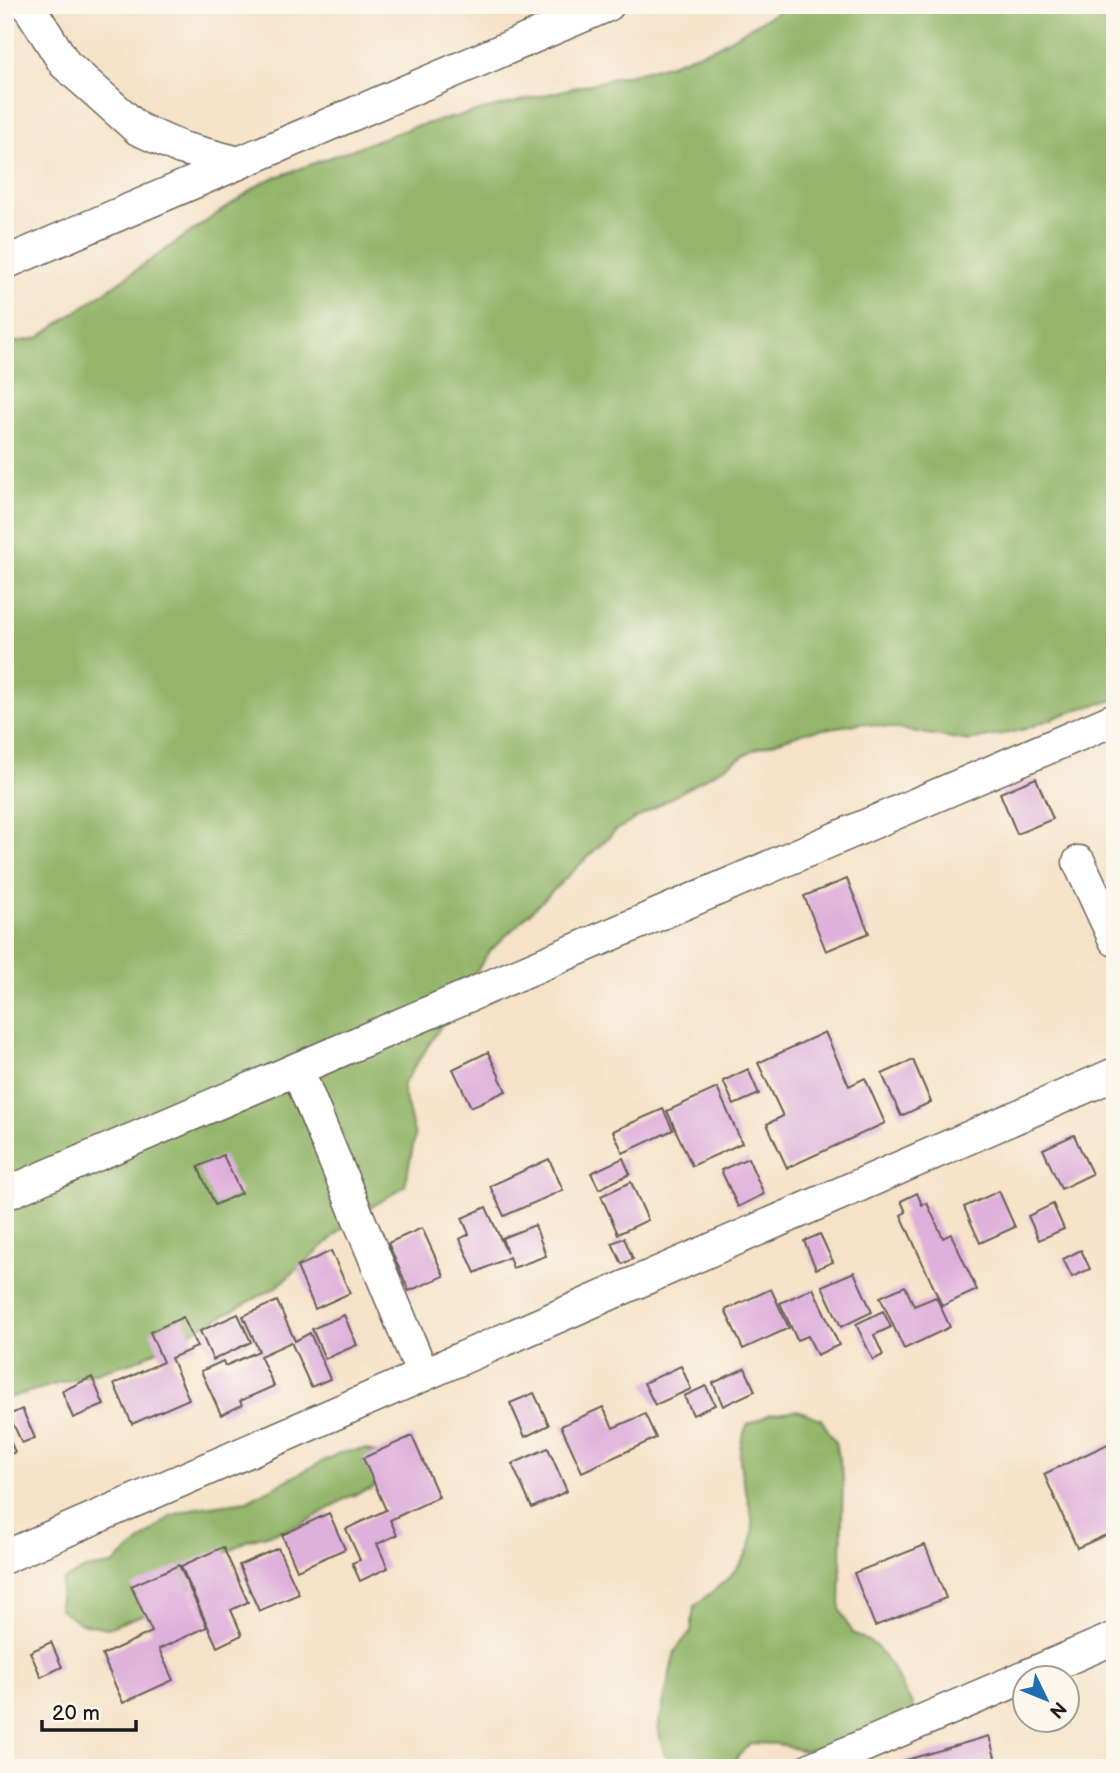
<svg xmlns="http://www.w3.org/2000/svg" width="1120" height="1773" viewBox="0 0 1120 1773" font-family="'Balsamiq Sans',sans-serif">
	<style>
		.forest { fill: #93b66b; stroke: #586944; stroke-width: 2 }
		.building { fill: #dfb0db }
		.lines { fill: none; stroke-linecap: round; stroke-linejoin: round }
		.minor-casing { stroke: #686158; stroke-width: 35 }
		.minor { stroke: #fff; stroke-width: 32 }
	</style>
	<rect width="100%" height="100%" fill="#fbf7ec"/>
	<filter id="ink" filterUnits="userSpaceOnUse"><feTurbulence type="fractalNoise" baseFrequency=".0143" numOctaves="2"/><feDisplacementMap in="SourceGraphic" scale="14" xChannelSelector="R" yChannelSelector="G"/><feConvolveMatrix kernelMatrix="1 2 1 2 8 2 1 2 1" color-interpolation-filters="sRGB"/></filter>
	<filter id="wash" filterUnits="userSpaceOnUse"><feTurbulence type="fractalNoise" baseFrequency=".00686" numOctaves="4" result="noise"/><feDisplacementMap in="SourceGraphic" scale="28" xChannelSelector="R" yChannelSelector="G"/><feGaussianBlur stdDeviation="1.57" result="paint"/><feColorMatrix in="noise" values="0 0 0 0 0 0 0 0 0 0 0 0 0 0 0 0 0 1.4 0 .05"/><feComposite in="paint" operator="in"/></filter>
	<g filter="url(#wash)">
		<rect width="100%" height="100%" fill="#f5e2c8"/>
		<g class="forest">
			<path d="M789,5H1115V700L1078,709L1022,730L970,741L862,723L805,732L755,749L615,831L489,952L402,1086L415,1136L405,1186L356,1217L277,1287L136,1361L5,1399V344L38,338L263,182L413,127L668,65L716,47Z"/>
			<path d="M797,1410L821,1419L835,1442L843,1476L840,1609L851,1632L875,1645L891,1666L916,1712L830,1746L803,1751L777,1744L750,1743L728,1768H679L664,1754L658,1728L675,1651L691,1631L694,1606C707,1596 721,1586 732,1574C775,1529 738,1500 740,1451C740,1443 744,1433 747,1425L771,1414Z"/>
			<path d="M365,1449L389,1457L373,1488L348,1497L299,1526L248,1540L224,1554L187,1591L163,1607L108,1628L80,1623L59,1608L62,1581L85,1569L112,1565L171,1516L196,1508L247,1501L339,1453Z"/>
		</g>
		<g id="blocks">
			<g class="building">
				<path d="M1036,778L1053,819L1017,834L1000,793Z"/>
				<path d="M847,879L869,933L826,951L804,896Z"/>
				<path d="M825,1032L849,1086L865,1078L885,1123L787,1168L767,1124L783,1116L758,1063Z"/>
				<path d="M488,1052L506,1091L471,1107L453,1069Z"/>
				<path d="M913,1060L931,1102L901,1116L882,1074Z"/>
				<path d="M748,1069L759,1094L734,1105L723,1081Z"/>
				<path d="M717,1088L742,1143L692,1166L667,1111Z"/>
				<path d="M663,1109L673,1130L623,1153L613,1131Z"/>
				<path d="M1074,1135L1092,1174L1061,1189L1043,1149Z"/>
				<path d="M223,1155L241,1193L215,1205L198,1167Z"/>
				<path d="M623,1158L630,1174L599,1189L591,1173Z"/>
				<path d="M748,1158L764,1194L738,1207L721,1170Z"/>
				<path d="M549,1159L563,1190L504,1216L490,1186Z"/>
				<path d="M631,1182L648,1220L618,1234L601,1196Z"/>
				<path d="M999,1191L1015,1227L980,1243L964,1207Z"/>
				<path d="M917,1193L922,1205L927,1203L943,1238L951,1234L977,1290L942,1306L901,1215L906,1212L901,1201Z"/>
				<path d="M1053,1204L1064,1229L1039,1240L1028,1216Z"/>
				<path d="M486,1207L507,1253L502,1238L535,1225L546,1256L513,1268L509,1257L475,1273L460,1239L469,1234L462,1218Z"/>
				<path d="M422,1228L444,1276L409,1291L388,1243Z"/>
				<path d="M820,1234L833,1262L816,1269L804,1241Z"/>
				<path d="M624,1238L633,1259L622,1264L612,1243Z"/>
				<path d="M1081,1250L1090,1269L1072,1277L1063,1259Z"/>
				<path d="M331,1251L350,1293L315,1309L297,1267Z"/>
				<path d="M854,1272L872,1312L841,1327L822,1286Z"/>
				<path d="M905,1286L914,1306L936,1297L950,1327L904,1349L880,1297Z"/>
				<path d="M813,1288L839,1345L817,1355L808,1336L797,1340L780,1303Z"/>
				<path d="M771,1289L789,1328L743,1349L725,1310Z"/>
				<path d="M277,1301L295,1341L310,1333L330,1379L311,1387L291,1342L260,1356L274,1386L240,1401L242,1405L221,1415L201,1371L223,1361L225,1366L259,1351L243,1316Z"/>
				<path d="M883,1311L891,1327L874,1335L883,1355L873,1360L856,1324Z"/>
				<path d="M238,1314L251,1342L213,1360L200,1331Z"/>
				<path d="M344,1315L357,1345L325,1359L312,1329Z"/>
				<path d="M183,1317L197,1347L171,1358L189,1399L132,1424L114,1384L163,1362L150,1332Z"/>
				<path d="M681,1366L691,1389L655,1405L644,1383Z"/>
				<path d="M745,1368L755,1391L723,1406L713,1383Z"/>
				<path d="M92,1377L104,1405L73,1418L62,1391Z"/>
				<path d="M706,1386L715,1405L693,1415L684,1396Z"/>
				<path d="M534,1393L549,1425L525,1437L510,1403Z"/>
				<path d="M603,1407L613,1428L645,1414L656,1438L582,1472L561,1426Z"/>
				<path d="M22,1409L35,1438L22,1443L9,1415Z"/>
				<path d="M5,1430L15,1452L5,1457Z"/>
				<path d="M412,1436L439,1497L390,1520L397,1535L377,1544L388,1568L360,1581L352,1563L360,1560L346,1529L386,1510L363,1458Z"/>
				<path d="M1110,1443L1115,1453V1531L1077,1548L1044,1474Z"/>
				<path d="M548,1448L567,1491L532,1508L512,1464Z"/>
				<path d="M329,1513L345,1549L297,1570L282,1535Z"/>
				<path d="M925,1545L946,1598L875,1626L854,1573Z"/>
				<path d="M223,1547L248,1602L231,1610L242,1635L217,1647L181,1566Z"/>
				<path d="M278,1548L299,1594L259,1611L239,1565Z"/>
				<path d="M179,1565L207,1627L159,1649L173,1680L123,1703L102,1655L152,1632L131,1586Z"/>
				<path d="M51,1642L62,1667L41,1677L30,1652Z"/>
				<path d="M989,1736L998,1768H905L903,1761Z"/>
			</g>
		</g>
	</g>
	<g filter="url(#ink)">
		<use href="#blocks" fill-opacity="0" stroke="#686158" stroke-width="2"/>
		<g class="lines">
			<g class="minor-casing">
				<g id="minor">
					<path d="M28,5L65,64L138,129L181,148L239,163"/>
					<path d="M5,263L608,5"/>
					<path d="M1079,862L1115,940"/>
					<path d="M297,1069L423,1375"/>
					<path d="M5,1194L1115,719"/>
					<path d="M5,1557L1115,1074"/>
					<path d="M812,1768L1115,1638"/>
				</g>
			</g>
			<use href="#minor" class="minor"/>
		</g>
	</g>
	<rect width="1120" height="1773" fill="none" stroke="#fbf7ec" stroke-width="28"/>
	<g transform="translate(1046 1699) rotate(133)"><circle r="33" fill="#fbf7ec" stroke="#a29f99" stroke-width="2"/>
	<path d="M0-5L12 26L0 18L-12 26Z" fill="#1f6fb2"/>
	<text y="-10" font-size="19" font-weight="bold" text-anchor="middle" fill="#1c1c1c">N</text>
	</g>
	<path d="M42 1720v10h94v-10" fill="none" stroke="#1c1c1c" stroke-width="3.5"/>
	<text x="52" y="1720" font-size="21" fill="#1c1c1c" stroke="#fbf7ec" stroke-width="5" paint-order="stroke">20 m</text>
</svg>
